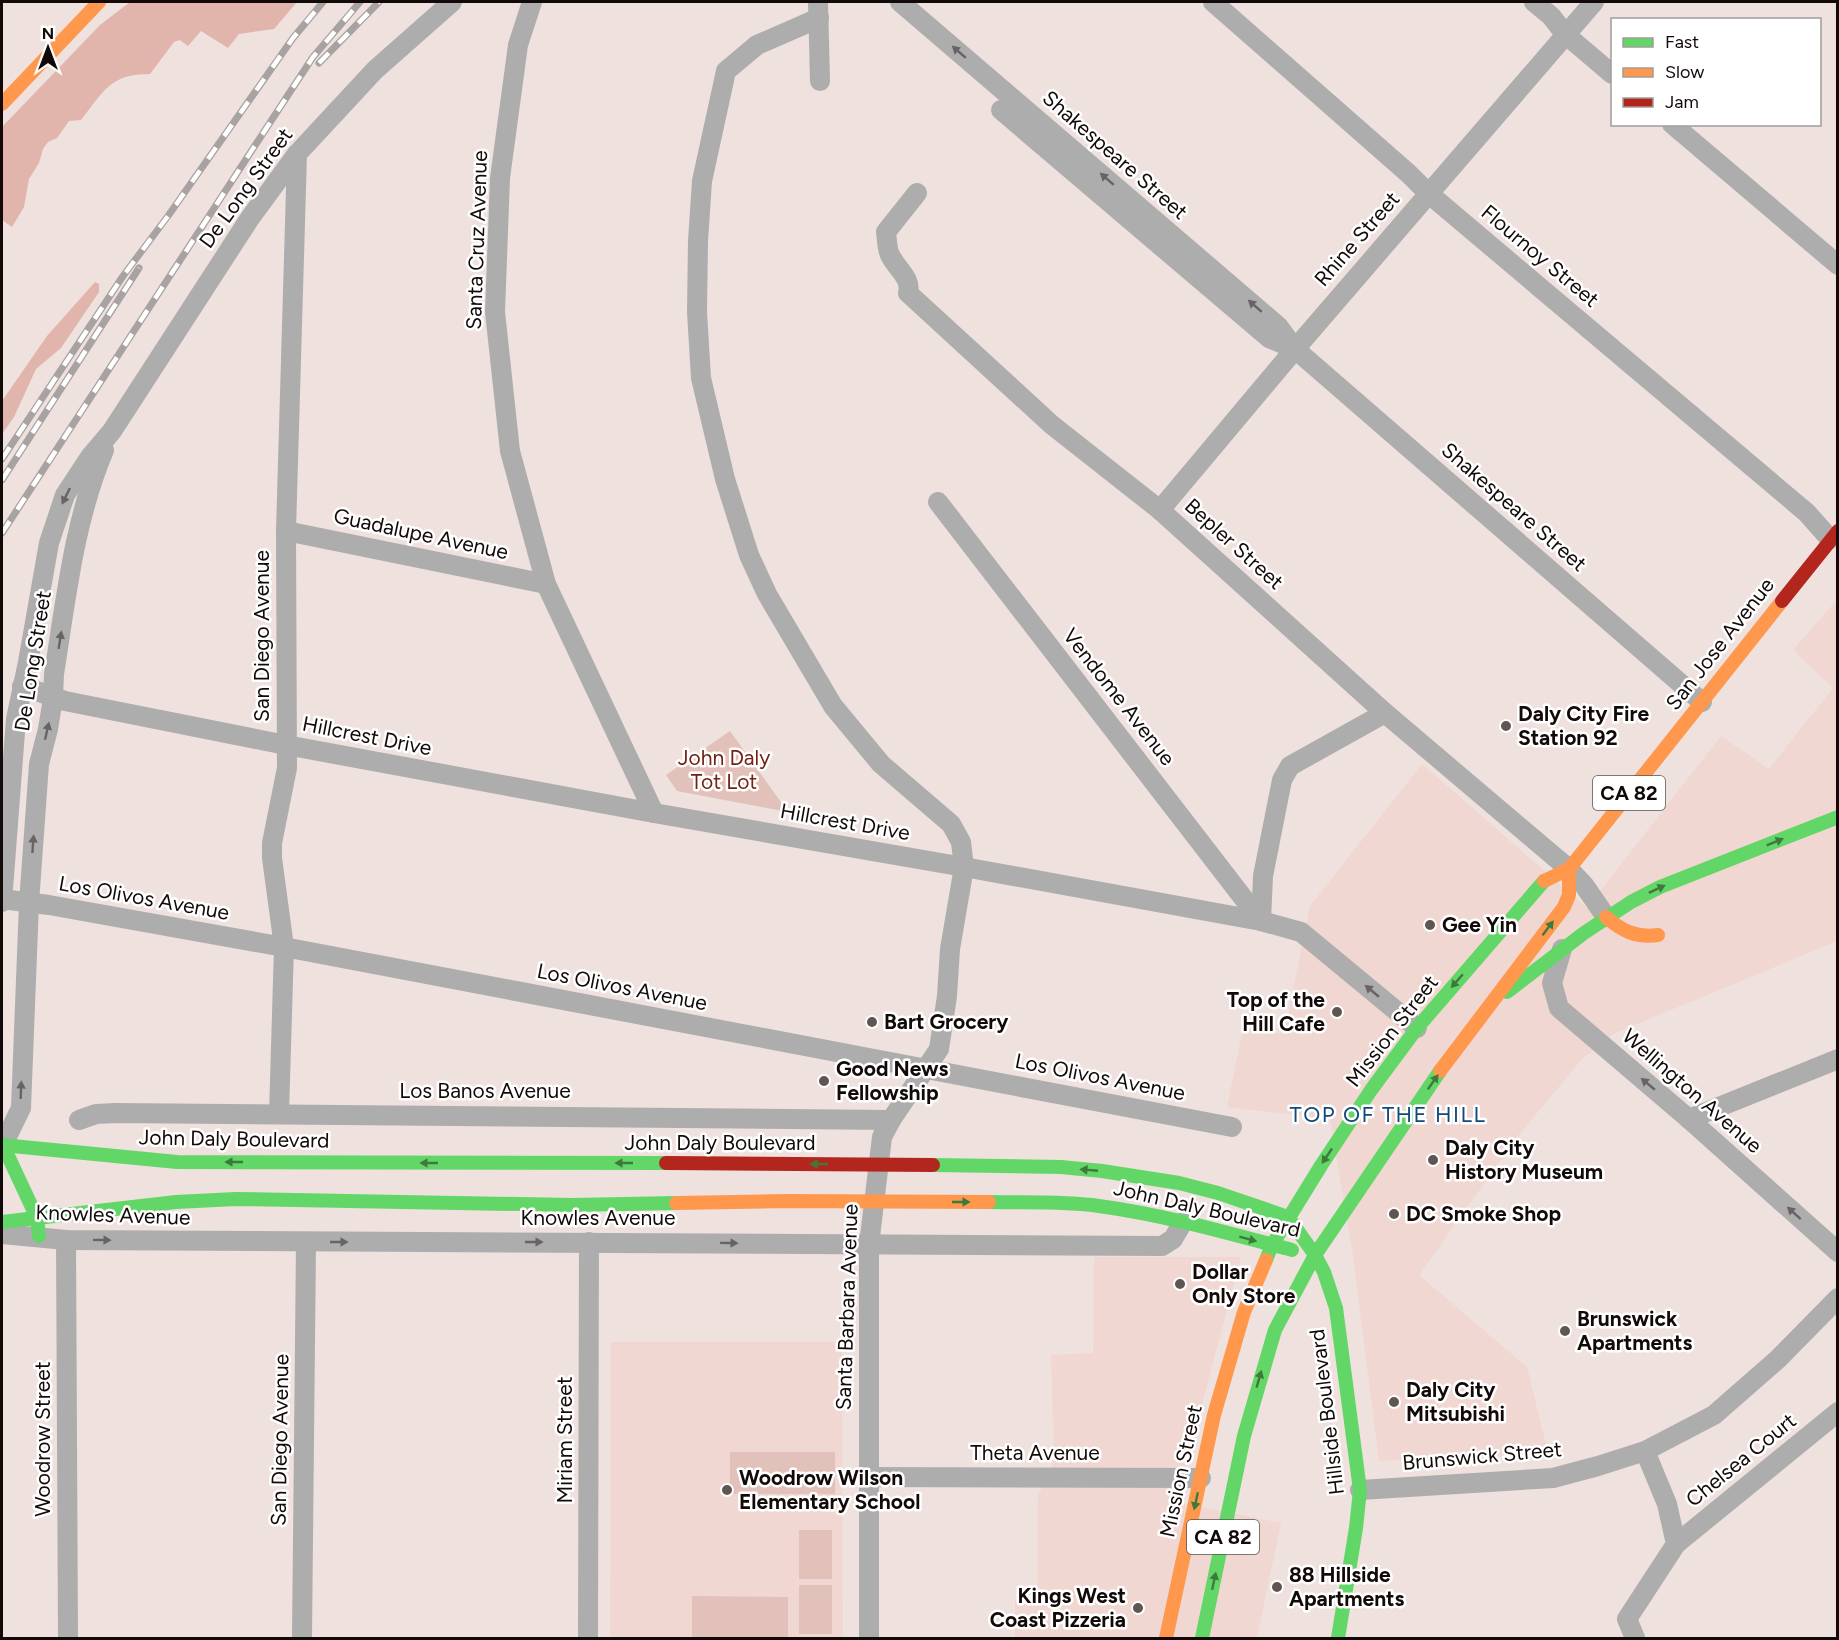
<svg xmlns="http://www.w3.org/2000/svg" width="1839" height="1640" viewBox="0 0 1839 1640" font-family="Figtree,sans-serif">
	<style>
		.built { fill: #f0d7d1 }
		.green { fill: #e1c1ba }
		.forest { fill: #e1b5ac }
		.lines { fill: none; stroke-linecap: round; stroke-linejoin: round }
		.street { stroke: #aeadae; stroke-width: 20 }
		.fast { stroke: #63d668; stroke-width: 14 }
		.slow { stroke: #ff974d; stroke-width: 14 }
		.jam { stroke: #b3261e; stroke-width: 14 }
		.rail-casing { stroke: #a8a2a2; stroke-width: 7 }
		.rail { stroke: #fff; stroke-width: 4.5; stroke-dasharray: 14; stroke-linecap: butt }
		.oneway { fill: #686463 }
		.oneway2 { fill: #3f7a3d }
		.poi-dot { fill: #5f5553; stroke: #fff; stroke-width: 2 }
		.labels { text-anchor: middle; stroke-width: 5; stroke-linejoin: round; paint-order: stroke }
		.shield { fill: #fff; stroke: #595452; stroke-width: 1.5 }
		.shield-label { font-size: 20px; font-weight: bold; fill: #120a08 }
		.street-label { font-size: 21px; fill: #120a08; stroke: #fff }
		.poi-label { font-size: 21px; font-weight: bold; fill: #120a08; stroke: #fff; text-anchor: start }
		.park-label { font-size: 21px; fill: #722114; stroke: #fff }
		.neighbourhood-label { font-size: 22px; letter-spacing: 1.5px; fill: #104a7b; stroke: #fff }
	</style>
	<rect width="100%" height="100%" fill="#efe1dd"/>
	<g class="built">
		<path d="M1837,600V941L1613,1034L1583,1058L1518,1136L1419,1275L1527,1367L1548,1453L1379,1461L1352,1248L1330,1119L1227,1107L1243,1028L1284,1034L1310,906L1422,764L1587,908L1721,736L1769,769L1833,688L1793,650Z"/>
		<path d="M1094,1257H1241L1176,1502L1281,1523L1257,1638H1015V1599L1037,1598L1038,1496L1054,1461L1051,1355L1093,1353Z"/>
		<path d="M611,1342H842L843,1638H610Z"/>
	</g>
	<g class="green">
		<path d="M730,731L788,812L677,791L666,775Z"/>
		<rect x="730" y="1452" width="105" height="42"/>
		<rect x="799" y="1530" width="33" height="49"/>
		<rect x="799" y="1585" width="33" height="49"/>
		<path d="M692,1596L788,1597V1638H692Z"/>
	</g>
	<g class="forest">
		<path d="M130,2H297L274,29L239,34L228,48L201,31L188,46L180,40L174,42L150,74C110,74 104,91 81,120L69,121L57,138L48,142L43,149L39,163L29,179L24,207L12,227L2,220V127L100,25Z"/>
		<path d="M95,282L99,284V292L61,348L36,369L14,417L2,434V401L47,336Z"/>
	</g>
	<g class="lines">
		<g class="street">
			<path d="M532,2L518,45L500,178L495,312L510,451L546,584L654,813"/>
			<path d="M818,2L820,81"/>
			<path d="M900,2L1278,326L1295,349L1702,702"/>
			<path d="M1213,2L1409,174L1428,193L1807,513L1830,539"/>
			<path d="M1534,2L1551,16L1565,34L1612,74"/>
			<path d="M819,18L757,45L726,71L702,181L698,241L697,312L701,378L725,479L749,555L767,594L833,706L881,764L951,824L961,842L964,867L950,949L947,996L939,1049L891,1120L882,1137L869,1245V1638"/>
			<path d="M1001,110L1269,338L1295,349"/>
			<path d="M1672,124L1838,265"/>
			<path d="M917,193L886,232C887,239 887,249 890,255C896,268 912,278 908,293L1052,425L1160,510L1385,713L1569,869L1584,885L1606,917"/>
			<path d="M938,502L1261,921"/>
			<path d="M1160,510L1295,349L1594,2"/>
			<path d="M286,531L546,584"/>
			<path d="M22,686L65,701L286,745L654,813L964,867L1261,921L1301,932L1417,1028"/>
			<path d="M2,899L49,905L284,947L1232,1127"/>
			<path d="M2,902L16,719L28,662L49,543L65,495L90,457L112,431L250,218L297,154L375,70L452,2"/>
			<path d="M1261,921L1263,876L1282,780L1290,766L1385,713"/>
			<path d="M1562,949L1552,983L1559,1008L1689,1119L1838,1252"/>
			<path d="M279,1114L284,947L272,858V843L287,768L286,531L297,154"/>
			<path d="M1689,1119L1838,1059"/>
			<path d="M79,1120L96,1114L115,1113L891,1120"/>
			<path d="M3,1145L21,1108L29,903L39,764L48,729L53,698L54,674C66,599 74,521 104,450"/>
			<path d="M2,1234L66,1240L1162,1246L1173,1239L1183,1222"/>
			<path d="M66,1240L68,1638"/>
			<path d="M868,1477L1201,1478"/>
			<path d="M1360,1490L1553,1478L1598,1466L1645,1451L1714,1415L1778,1359L1838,1298"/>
			<path d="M1676,1544L1838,1412"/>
			<path d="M302,1638L306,1242"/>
			<path d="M588,1638L589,1242"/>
			<path d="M1635,1638L1627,1619L1676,1544L1667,1504L1645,1451"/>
		</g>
		<g class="fast">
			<path d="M1507,992L1584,933L1631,902L1660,887L1838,817"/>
			<path d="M2,1145L177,1162L666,1163"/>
			<path d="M3,1145L37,1218L39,1236"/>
			<path d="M933,1165L1061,1167L1102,1171L1179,1183L1218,1193L1288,1217L1315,1255"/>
			<path d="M989,1202C1026,1203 1063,1201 1099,1206C1165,1215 1228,1233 1292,1250"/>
			<path d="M2,1222L176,1202L236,1199L572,1205L676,1203"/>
			<path d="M1315,1255L1324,1272L1336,1308L1360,1490L1356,1528L1338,1638"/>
			<path d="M1266,1260L1272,1245L1322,1164L1371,1090L1417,1028L1544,881"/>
			<path d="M1202,1638L1244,1436L1275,1330L1315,1255L1440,1071"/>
		</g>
		<g class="slow">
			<path d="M2,104L99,2"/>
			<path d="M1544,881L1569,869L1782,601"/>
			<path d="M1606,917C1622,931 1636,938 1658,935"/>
			<path d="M1440,1071L1564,907L1569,895V869"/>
			<path d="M676,1203L786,1201L989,1202"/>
			<path d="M1166,1638L1214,1415L1244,1312L1266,1260"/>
		</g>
		<g class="jam">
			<path d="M1782,601L1838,531"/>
			<path d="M666,1163L933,1165"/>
		</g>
		<g class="rail-casing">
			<g id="rail">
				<path d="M319,63L379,2"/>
				<path d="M2,459L123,276L168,216L293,38L323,2"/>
				<path d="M2,480L139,268"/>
				<path d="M2,533L288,95L313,57L360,2"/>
			</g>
		</g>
		<use href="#rail" class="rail"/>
	</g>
	<defs><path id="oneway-solid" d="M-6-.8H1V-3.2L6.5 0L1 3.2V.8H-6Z" transform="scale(1.5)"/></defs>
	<g class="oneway">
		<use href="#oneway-solid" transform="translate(959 52) rotate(-139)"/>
		<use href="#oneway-solid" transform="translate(1107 179) rotate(-139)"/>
		<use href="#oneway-solid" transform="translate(1255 306) rotate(-139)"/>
		<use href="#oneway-solid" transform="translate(66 496) rotate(116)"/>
		<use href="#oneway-solid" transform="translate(60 640) rotate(-81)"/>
		<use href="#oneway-solid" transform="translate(47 731) rotate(-77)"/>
		<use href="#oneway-solid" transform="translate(33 844) rotate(-86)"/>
		<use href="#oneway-solid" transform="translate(1372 991) rotate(-140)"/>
		<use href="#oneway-solid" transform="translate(1648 1084) rotate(-140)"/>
		<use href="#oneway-solid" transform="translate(21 1090) rotate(-88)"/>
		<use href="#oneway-solid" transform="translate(1794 1213) rotate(-138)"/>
		<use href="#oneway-solid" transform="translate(102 1240) rotate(1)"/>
		<use href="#oneway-solid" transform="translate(339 1242)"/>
		<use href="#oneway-solid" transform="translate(534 1242)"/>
		<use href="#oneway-solid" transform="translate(729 1243) rotate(1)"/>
	</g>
	<g class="oneway2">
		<use href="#oneway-solid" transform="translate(1775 842) rotate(-22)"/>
		<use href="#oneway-solid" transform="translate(1657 889) rotate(-25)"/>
		<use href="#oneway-solid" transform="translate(1548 928) rotate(-53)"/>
		<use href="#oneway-solid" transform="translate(1457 981) rotate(131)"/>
		<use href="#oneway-solid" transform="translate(1433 1082) rotate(-55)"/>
		<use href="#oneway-solid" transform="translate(1327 1156) rotate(124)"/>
		<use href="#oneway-solid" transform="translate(234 1162) rotate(-180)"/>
		<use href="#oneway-solid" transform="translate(429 1163) rotate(-180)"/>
		<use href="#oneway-solid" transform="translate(624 1163) rotate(-180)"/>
		<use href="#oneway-solid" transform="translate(819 1164) rotate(-180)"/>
		<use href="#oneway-solid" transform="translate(1089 1170) rotate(-175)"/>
		<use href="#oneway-solid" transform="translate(961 1202)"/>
		<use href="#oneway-solid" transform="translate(1248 1239) rotate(15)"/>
		<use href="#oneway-solid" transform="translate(1259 1379) rotate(-74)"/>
		<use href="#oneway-solid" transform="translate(1196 1501) rotate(102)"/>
		<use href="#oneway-solid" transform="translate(1214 1581) rotate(-78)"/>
	</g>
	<g class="poi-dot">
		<circle cx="1506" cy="726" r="6"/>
		<circle cx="1430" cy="925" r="6"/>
		<circle cx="1337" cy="1012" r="6"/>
		<circle cx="872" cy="1022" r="6"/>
		<circle cx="824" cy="1081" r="6"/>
		<circle cx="1433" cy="1160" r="6"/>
		<circle cx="1394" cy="1214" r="6"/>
		<circle cx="1180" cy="1284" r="6"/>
		<circle cx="1565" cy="1331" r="6"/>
		<circle cx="1394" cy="1402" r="6"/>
		<circle cx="727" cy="1490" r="6"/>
		<circle cx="1277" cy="1587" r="6"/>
		<circle cx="1138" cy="1608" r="6"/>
	</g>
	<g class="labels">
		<g class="shield">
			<rect x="1593" y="776" width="72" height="34" rx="4.5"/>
			<rect x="1187" y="1520" width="72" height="34" rx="4.5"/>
		</g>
		<g class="shield-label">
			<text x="1629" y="800">CA 82</text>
			<text x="1223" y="1544">CA 82</text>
		</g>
		<g class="street-label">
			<text transform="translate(1115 155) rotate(41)" y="7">Shakespeare Street</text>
			<text transform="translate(246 188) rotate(-54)" y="7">De Long Street</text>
			<text transform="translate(1357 239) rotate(-49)" y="7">Rhine Street</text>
			<text transform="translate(477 240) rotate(-88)" y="7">Santa Cruz Avenue</text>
			<text transform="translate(1540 256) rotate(40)" y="7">Flournoy Street</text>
			<text transform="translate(1514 507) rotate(41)" y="7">Shakespeare Street</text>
			<text transform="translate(421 534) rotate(12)" y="7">Guadalupe Avenue</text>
			<text transform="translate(1234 544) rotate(42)" y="7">Bepler Street</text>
			<text transform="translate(262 636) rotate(-90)" y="7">San Diego Avenue</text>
			<text transform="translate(1720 644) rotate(-52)" y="7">San Jose Avenue</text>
			<text transform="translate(33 661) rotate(-81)" y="7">De Long Street</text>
			<text transform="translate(1119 697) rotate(52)" y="7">Vendome Avenue</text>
			<text transform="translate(367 736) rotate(11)" y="7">Hillcrest Drive</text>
			<text transform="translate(845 822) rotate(10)" y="7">Hillcrest Drive</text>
			<text transform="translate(144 898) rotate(10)" y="7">Los Olivos Avenue</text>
			<text transform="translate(622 987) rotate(11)" y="7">Los Olivos Avenue</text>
			<text transform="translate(1392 1031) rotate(-52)" y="7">Mission Street</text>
			<text transform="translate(1100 1077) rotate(11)" y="7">Los Olivos Avenue</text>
			<text x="485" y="1098">Los Banos Avenue</text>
			<text transform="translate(1692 1091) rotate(41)" y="7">Wellington Avenue</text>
			<text transform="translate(234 1139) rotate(1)" y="7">John Daly Boulevard</text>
			<text x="720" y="1150">John Daly Boulevard</text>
			<text transform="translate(1207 1209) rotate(13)" y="7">John Daly Boulevard</text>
			<text transform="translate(113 1215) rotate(2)" y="7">Knowles Avenue</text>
			<text x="598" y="1225">Knowles Avenue</text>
			<text transform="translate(847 1307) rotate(-88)" y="7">Santa Barbara Avenue</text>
			<text transform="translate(1327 1412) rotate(-97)" y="7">Hillside Boulevard</text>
			<text transform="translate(43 1439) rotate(-90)" y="7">Woodrow Street</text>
			<text transform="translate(280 1440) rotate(-89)" y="7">San Diego Avenue</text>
			<text transform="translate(565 1440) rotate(-90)" y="7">Miriam Street</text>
			<text x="1035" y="1460">Theta Avenue</text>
			<text transform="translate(1482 1456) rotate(-5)" y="7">Brunswick Street</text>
			<text transform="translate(1741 1460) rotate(-39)" y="7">Chelsea Court</text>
			<text transform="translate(1181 1471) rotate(-78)" y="7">Mission Street</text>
		</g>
		<g class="poi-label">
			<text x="1518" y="721">Daly City Fire<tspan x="1518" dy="24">Station 92</tspan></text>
			<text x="1442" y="932">Gee Yin</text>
			<text x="1325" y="1007" text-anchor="end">Top of the<tspan x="1325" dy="24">Hill Cafe</tspan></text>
			<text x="884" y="1029">Bart Grocery</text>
			<text x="836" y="1076">Good News<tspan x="836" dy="24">Fellowship</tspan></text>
			<text x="1445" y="1155">Daly City<tspan x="1445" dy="24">History Museum</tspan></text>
			<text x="1406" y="1221">DC Smoke Shop</text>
			<text x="1192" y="1279">Dollar<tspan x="1192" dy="24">Only Store</tspan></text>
			<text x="1577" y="1326">Brunswick<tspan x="1577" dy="24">Apartments</tspan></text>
			<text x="1406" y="1397">Daly City<tspan x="1406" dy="24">Mitsubishi</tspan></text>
			<text x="739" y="1485">Woodrow Wilson<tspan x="739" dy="24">Elementary School</tspan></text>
			<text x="1289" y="1582">88 Hillside<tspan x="1289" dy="24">Apartments</tspan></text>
			<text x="1126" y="1603" text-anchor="end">Kings West<tspan x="1126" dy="24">Coast Pizzeria</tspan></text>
		</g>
		<g class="park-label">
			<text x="724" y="765">John Daly<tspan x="724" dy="24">Tot Lot</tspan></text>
		</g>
		<g class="neighbourhood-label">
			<text x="1388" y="1122">TOP OF THE HILL</text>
		</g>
	</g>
	<rect width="1839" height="1640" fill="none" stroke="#120a08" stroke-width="6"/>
	<rect x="1611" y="18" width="210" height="108" fill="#ffffff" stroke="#a09d9c" stroke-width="1.5"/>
	<rect x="1623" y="38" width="30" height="9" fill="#63d668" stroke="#a09d9c" stroke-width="1.5"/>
	<text x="1665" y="48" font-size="18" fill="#120a08">Fast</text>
	<rect x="1623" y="68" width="30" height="9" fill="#ff974d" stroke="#a09d9c" stroke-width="1.5"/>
	<text x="1665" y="78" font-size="18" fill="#120a08">Slow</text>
	<rect x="1623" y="98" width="30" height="9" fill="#b3261e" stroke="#a09d9c" stroke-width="1.5"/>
	<text x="1665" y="108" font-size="18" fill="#120a08">Jam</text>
	<g transform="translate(48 48)" stroke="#ffffff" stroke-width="4.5" paint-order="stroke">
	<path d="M0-4.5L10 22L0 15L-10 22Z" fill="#120a08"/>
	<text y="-9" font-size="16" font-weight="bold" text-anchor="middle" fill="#120a08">N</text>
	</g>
</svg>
